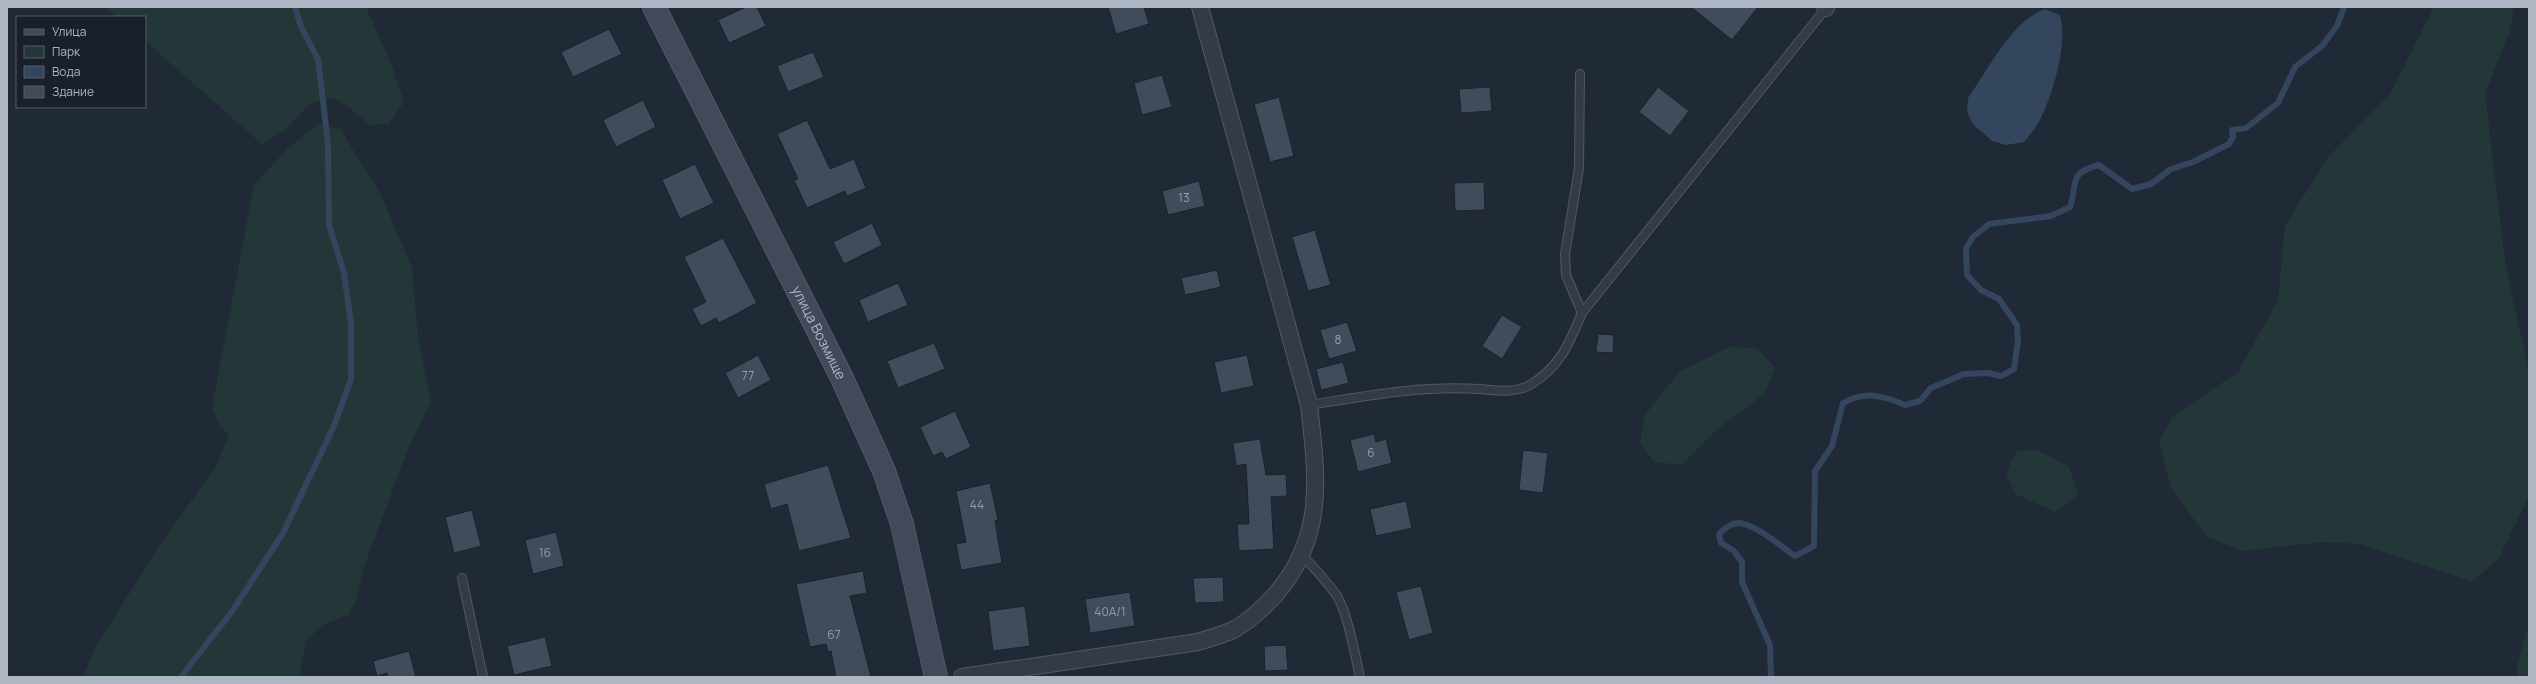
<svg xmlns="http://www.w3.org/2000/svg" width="2536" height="684" viewBox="0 0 2536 684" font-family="Manrope,sans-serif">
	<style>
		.green { fill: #233739 }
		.water { fill: #34455e }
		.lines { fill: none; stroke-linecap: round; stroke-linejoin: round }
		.stream { stroke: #34455e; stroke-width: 6 }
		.building { fill: #414c5b; stroke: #1b222e }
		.lane-casing { stroke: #515965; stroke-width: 10 }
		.street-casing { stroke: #515965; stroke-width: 18 }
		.secondary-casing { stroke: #515965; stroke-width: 24 }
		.lane { stroke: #343b47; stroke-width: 8 }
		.street { stroke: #343b47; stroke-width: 16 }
		.secondary { stroke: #424a5a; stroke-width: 22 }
		.labels { text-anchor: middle; stroke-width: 3; stroke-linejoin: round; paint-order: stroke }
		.number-label { font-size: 12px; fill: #939caa }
		.street-label { font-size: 14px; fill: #aeb6c4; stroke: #19202b }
	</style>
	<rect width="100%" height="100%" fill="#202936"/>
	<g class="green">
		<path d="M105,7H366L392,66L404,102L389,124L369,125L350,108L334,98L311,103L285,130L262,144L145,41V17H117Z"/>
		<path d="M2434,7H2514L2510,30L2485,94L2506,268L2529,372V496L2499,558L2472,582L2360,544L2323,542L2241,551L2206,536L2170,486L2159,441L2173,416L2238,372L2278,300L2285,225L2329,156L2390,94Z"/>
		<path d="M320,123L341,130L382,197L412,268L418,336L431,401L407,451L364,567L357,598L349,614L321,626L306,641L299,677H83L95,648L159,546L217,465L229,435L219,424L212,408L254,185L288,148Z"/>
		<path d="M1729,347L1757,348L1775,368L1764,394L1721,426L1682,464L1655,463L1640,443L1645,415L1679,372Z"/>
		<path d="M2037,450L2069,467L2078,495L2055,512L2015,494L2006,472L2017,451Z"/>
		<path d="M2529,623V677H2518L2516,669Z"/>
	</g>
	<path class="water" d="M2045,9L2060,15C2068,45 2053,94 2039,122C2035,129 2029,136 2024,142L2006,145L1992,141L1973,124L1967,112L1968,98C1988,70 2012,20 2045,9Z"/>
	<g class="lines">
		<g class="stream">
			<path d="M181,677L233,610L283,533L334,426L351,379V323L344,273L329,225L328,144L318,59L301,27L295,7"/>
			<path d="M1771,677L1770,645L1742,582V562L1734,551L1721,543L1719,534C1724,529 1731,523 1738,523C1754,523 1782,547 1795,556L1814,546L1815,471L1832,446L1843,403C1864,391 1883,395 1905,405L1920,401L1931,388L1964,374L1988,373L2001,376L2014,369L2018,341L2017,325L1999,299L1981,290L1967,275L1966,248L1973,237L1989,224L2051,216L2070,207C2078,184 2067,173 2099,165L2132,189L2151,184L2171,169L2193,162L2229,144L2233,137L2232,130L2246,128L2278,103L2295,67L2322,46L2337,26L2344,7"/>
		</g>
	</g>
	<g class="building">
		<path d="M746,7H757L766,26L729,43L718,20Z"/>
		<path d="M1108,7H1144L1149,24L1116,34Z"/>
		<path d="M1691,7H1758L1732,40Z"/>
		<path d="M609,29L622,54L573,77L561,52Z"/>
		<path d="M813,52L824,77L788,92L777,66Z"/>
		<path d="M1162,75L1172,107L1142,115L1134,83Z"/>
		<path d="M1490,87L1492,111L1461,113L1459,89Z"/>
		<path d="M1658,87L1689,111L1670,136L1639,112Z"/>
		<path d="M1279,97L1294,156L1270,162L1254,104Z"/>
		<path d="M643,100L656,127L616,147L603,120Z"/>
		<path d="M807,120L830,169L854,159L866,188L847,196L845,191L807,208L794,180L798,179L777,134Z"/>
		<path d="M695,164L714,203L680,219L662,180Z"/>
		<path d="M1199,181L1205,206L1168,215L1162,191Z"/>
		<path d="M1484,182L1485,210L1455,211L1454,183Z"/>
		<path d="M872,223L882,245L844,264L833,242Z"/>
		<path d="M1315,230L1331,285L1308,291L1292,237Z"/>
		<path d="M723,238L757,303L719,323L716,318L701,326L692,309L706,302L684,257Z"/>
		<path d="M1217,270L1221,287L1185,295L1181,278Z"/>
		<path d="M898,283L908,305L868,322L859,300Z"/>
		<path d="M1502,315L1522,327L1502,359L1482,346Z"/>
		<path d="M1347,322L1357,351L1329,359L1320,330Z"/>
		<path d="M1598,334L1614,335L1613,353L1596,352Z"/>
		<path d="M934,343L945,369L898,388L887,361Z"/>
		<path d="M758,355L771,380L738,398L725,373Z"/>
		<path d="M1247,355L1254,386L1221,393L1214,362Z"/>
		<path d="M1343,362L1349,383L1321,390L1316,369Z"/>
		<path d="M955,411L971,447L946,459L942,452L933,456L920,427Z"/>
		<path d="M1374,434L1376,442L1386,439L1392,463L1358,472L1350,440Z"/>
		<path d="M1260,439L1266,475L1286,474L1287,496L1271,497L1274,549L1239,551L1237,524H1249L1246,464L1236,466L1233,443Z"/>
		<path d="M1523,450L1548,453L1543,493L1519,490Z"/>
		<path d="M828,465L851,538L799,551L787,504L771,509L764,484Z"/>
		<path d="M990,483L998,520L995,521L1002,563L961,570L956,544L966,542L956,491Z"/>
		<path d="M1406,501L1412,528L1376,536L1370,509Z"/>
		<path d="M472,510L481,546L454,553L445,517Z"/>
		<path d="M556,532L564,566L533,574L525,540Z"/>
		<path d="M863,571L867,593L850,596L871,677H836L831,651L828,652L826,644L810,647L796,584Z"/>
		<path d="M1223,577L1224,602L1195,603L1193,578Z"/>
		<path d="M1421,586L1433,633L1409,640L1396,592Z"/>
		<path d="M1130,592L1135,626L1090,633L1085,599Z"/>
		<path d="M1025,606L1030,646L993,651L988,611Z"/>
		<path d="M545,637L552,666L514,675L507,646Z"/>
		<path d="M1286,645L1288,670L1265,671L1264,646Z"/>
		<path d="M409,651L416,677H388L387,673L377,676L373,661Z"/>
	</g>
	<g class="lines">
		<g class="lane-casing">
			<g id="lane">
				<path d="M1580,74L1579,168L1565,254L1566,275L1582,313"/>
				<path d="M1309,405C1366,396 1422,385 1479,389C1496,390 1514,394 1530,385C1560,367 1569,344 1582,313L1826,8"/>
				<path d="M1303,556C1315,569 1327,581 1337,596C1348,614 1355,655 1360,677"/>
				<path d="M462,578L483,677"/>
			</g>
		</g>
		<g class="street-casing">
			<g id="street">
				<path d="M1825,7L1826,8"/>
				<path d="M962,677L1198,642C1210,638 1222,635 1233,630C1248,622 1263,608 1275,595C1326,537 1317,477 1309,405L1200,7"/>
			</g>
		</g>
		<g class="secondary-casing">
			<g id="secondary">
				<path id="s1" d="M654,7L842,378L884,471L902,524L936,677"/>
			</g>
		</g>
		<use href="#lane" class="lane"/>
		<use href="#street" class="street"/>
		<use href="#secondary" class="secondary"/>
	</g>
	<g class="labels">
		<g class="number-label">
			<text x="1184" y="202">13</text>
			<text x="1338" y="344">8</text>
			<text x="748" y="380">77</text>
			<text x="1371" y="457">6</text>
			<text x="977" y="509">44</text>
			<text x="545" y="557">16</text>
			<text x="1110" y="616">40А/1</text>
			<text x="834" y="639">67</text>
		</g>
		<g class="street-label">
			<text dy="5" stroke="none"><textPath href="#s1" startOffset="365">улица Возмище</textPath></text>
		</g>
	</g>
	<rect width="2536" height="684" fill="none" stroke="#aeb6c4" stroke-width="16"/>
	<rect x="16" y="16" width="130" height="92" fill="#19202b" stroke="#555c68"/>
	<rect x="24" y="29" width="20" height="6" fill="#424a5a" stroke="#555c68"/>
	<text x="52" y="36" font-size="12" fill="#aeb6c4">Улица</text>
	<rect x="24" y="46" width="20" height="12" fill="#233739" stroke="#555c68"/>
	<text x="52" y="56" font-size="12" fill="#aeb6c4">Парк</text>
	<rect x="24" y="66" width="20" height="12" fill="#34455e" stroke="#555c68"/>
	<text x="52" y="76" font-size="12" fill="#aeb6c4">Вода</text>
	<rect x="24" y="86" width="20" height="12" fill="#414c5b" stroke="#555c68"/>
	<text x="52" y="96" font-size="12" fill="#aeb6c4">Здание</text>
</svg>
